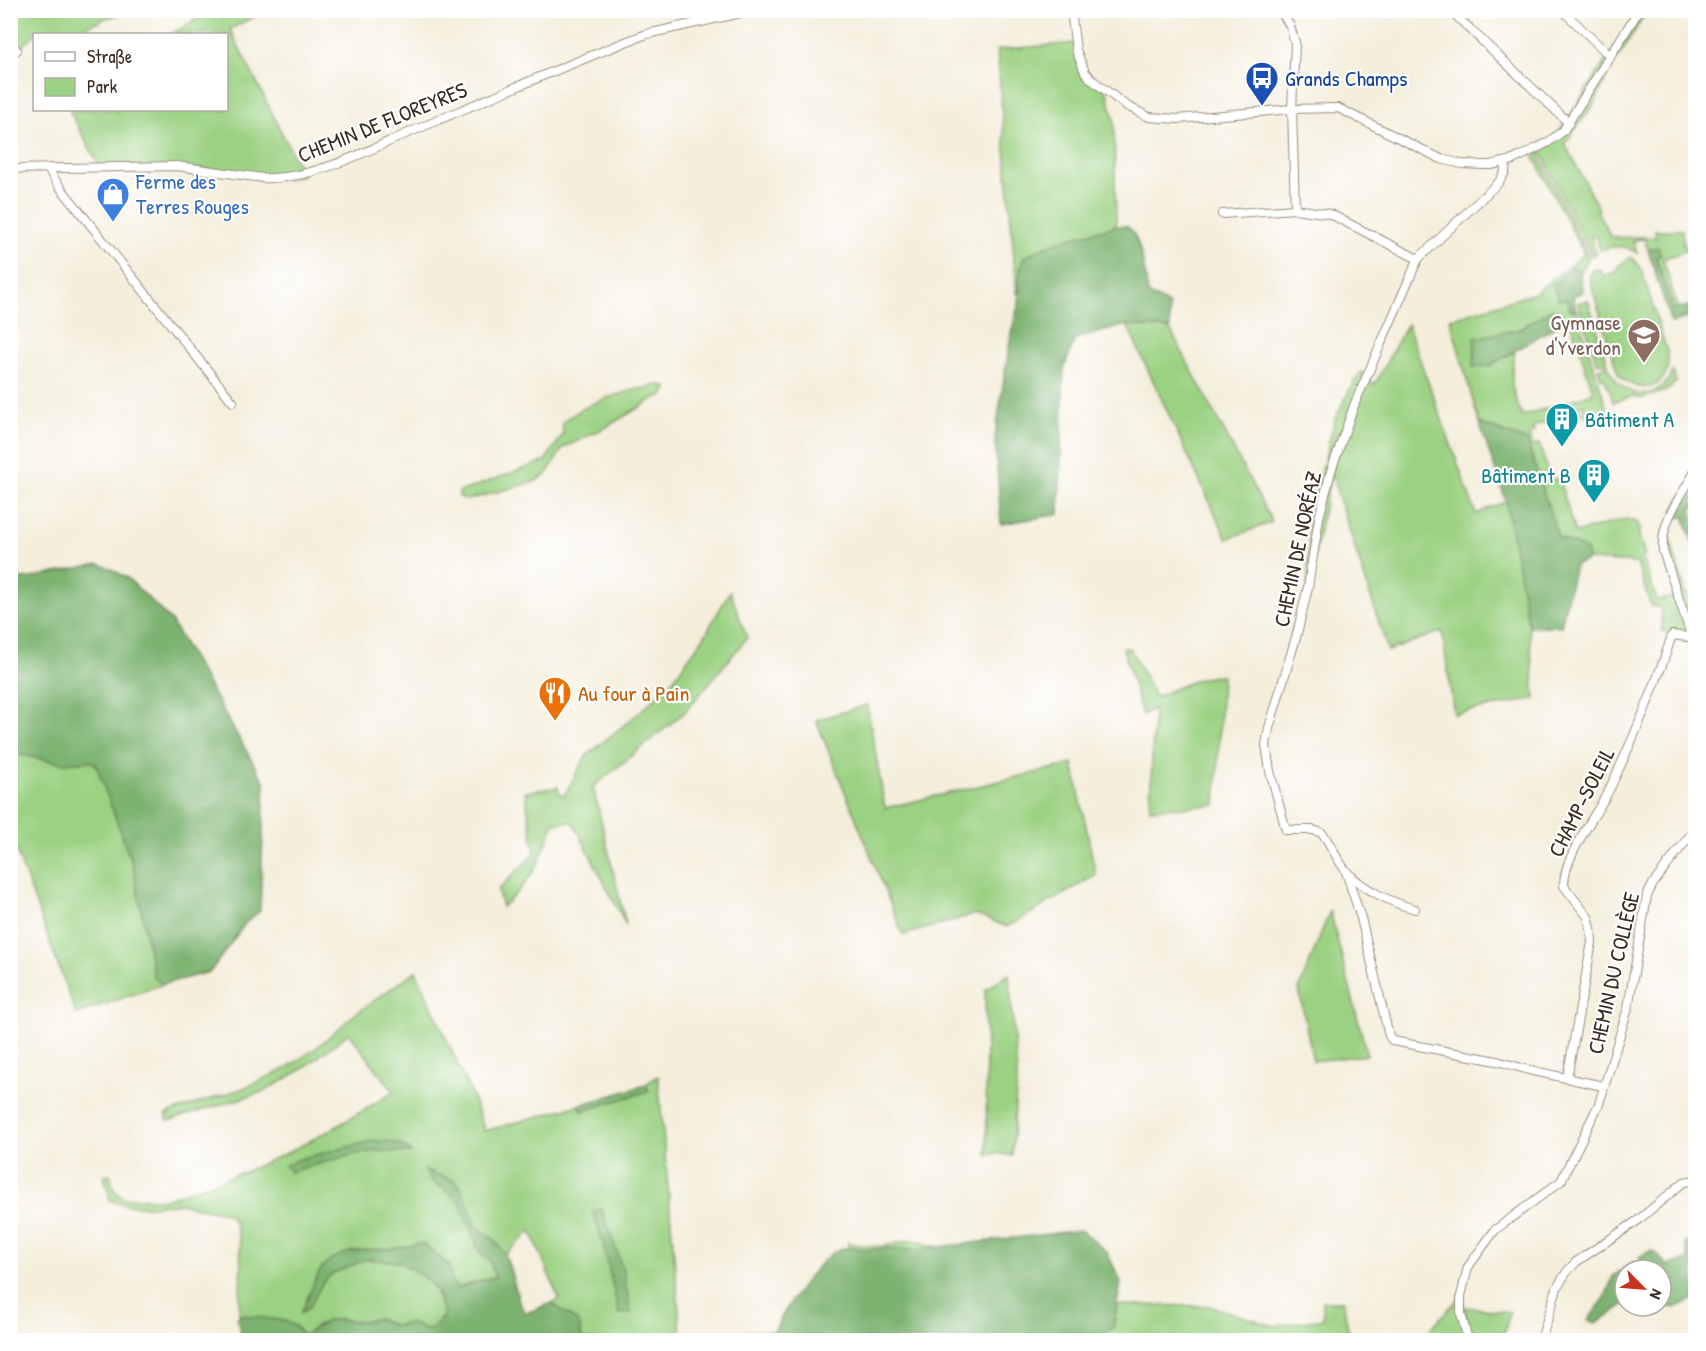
<svg xmlns="http://www.w3.org/2000/svg" width="1706" height="1351" viewBox="0 0 1706 1351" font-family="'Patrick Hand',sans-serif">
	<style>
		.green { fill: #9bd182; stroke: #6b7e50; stroke-width: 1.5; fill-rule: evenodd }
		.forest { fill: #7cb370; stroke: #5c6e47; stroke-width: 1.5 }
		.lines { fill: none; stroke-linecap: round; stroke-linejoin: round }
		.street-casing { stroke: #988c7c; stroke-width: 10 }
		.street { stroke: #fff; stroke-width: 8 }
		.labels { text-anchor: middle; stroke-width: 4.5; stroke-linejoin: round; paint-order: stroke }
		.transit-label { font-size: 22px; fill: #164399; stroke: #fff; text-anchor: start }
		.street-label { font-size: 22px; fill: #3b2a1e; stroke: #fff }
		.shop-label { font-size: 22px; fill: #366cbe; stroke: #fff; text-anchor: start }
		.education-label { font-size: 22px; fill: #785e54; stroke: #fff; text-anchor: end }
		.culture-label { font-size: 22px; fill: #0d838f; stroke: #fff; text-anchor: start }
		.food-label { font-size: 22px; fill: #c56008; stroke: #fff; text-anchor: start }
	</style>
	<rect width="100%" height="100%" fill="#fff"/>
	<filter id="ink" filterUnits="userSpaceOnUse"><feTurbulence type="fractalNoise" baseFrequency=".0167" numOctaves="2"/><feDisplacementMap in="SourceGraphic" scale="12" xChannelSelector="R" yChannelSelector="G"/><feConvolveMatrix kernelMatrix="1 2 1 2 8 2 1 2 1" color-interpolation-filters="sRGB"/></filter>
	<filter id="wash" filterUnits="userSpaceOnUse"><feTurbulence type="fractalNoise" baseFrequency=".008" numOctaves="4" result="noise"/><feDisplacementMap in="SourceGraphic" scale="24" xChannelSelector="R" yChannelSelector="G"/><feGaussianBlur stdDeviation="1.35" result="paint"/><feColorMatrix in="noise" values="0 0 0 0 0 0 0 0 0 0 0 0 0 0 0 0 0 1.4 0 .05"/><feComposite in="paint" operator="in"/></filter>
	<g filter="url(#wash)">
		<rect width="100%" height="100%" fill="#f4eedb"/>
		<g class="green">
			<path d="M10,11H135L106,18L71,34H41L39,31L17,50L11,42Z"/>
			<path d="M210,11H266L230,29L303,175L288,178L208,169L100,167L69,110H226V34H171Z"/>
			<path d="M1639,11H1647L1608,74L1595,103L1565,143L1599,210L1597,211L1611,237C1627,239 1641,235 1656,238L1655,230H1682L1683,246L1691,249L1663,259L1678,309L1673,311L1656,257L1658,247L1648,250L1644,238L1633,241L1637,253C1624,245 1614,245 1600,250L1596,236L1591,237L1596,253L1592,256L1542,154L1539,155L1589,257L1568,298L1570,309L1576,310L1607,409L1584,416L1583,404L1578,406L1580,415L1575,416L1573,413L1569,414L1567,408L1556,413L1557,418L1533,427L1534,432L1529,435L1532,446L1539,444L1551,480L1559,478L1575,533L1626,519L1637,522L1641,530L1638,532L1645,555L1642,558L1657,600L1671,598L1678,594L1663,551L1665,527L1671,529L1669,537L1695,622V638L1672,635L1662,631L1661,607L1651,606L1637,563L1588,560L1586,550L1558,537L1527,441L1479,423L1450,319L1535,293L1584,254L1531,151L1554,139ZM1552,309L1556,326L1569,317L1593,391L1590,394L1522,416C1511,389 1509,380 1515,351L1489,366L1475,338L1520,329Z"/>
			<path d="M1075,43L1081,65L1107,92L1114,119L1116,226C1086,234 1051,241 1024,258L1019,275L1017,295L997,50Z"/>
			<path d="M1631,257L1641,268L1668,355C1671,389 1639,398 1618,374L1589,277L1591,269L1601,270L1603,276L1618,271L1617,267Z"/>
			<path d="M1588,300L1609,368C1622,400 1658,404 1673,371L1676,382L1668,390L1641,399L1634,396L1613,402L1611,393L1604,378H1601L1598,368L1605,367L1603,362L1597,363L1578,303Z"/>
			<path d="M1407,324L1476,514L1506,501L1529,627L1535,699L1454,714L1442,631L1388,651L1331,473L1308,587L1309,524L1317,488L1335,419L1353,383L1361,372L1375,384Z"/>
			<path d="M1127,325L1170,329L1272,522L1227,539Z"/>
			<path d="M659,385L666,386L667,389L662,396L655,398L606,427L563,448L546,475L534,482L467,500L459,497V492L545,461L563,434L562,423C588,400 626,391 659,385Z"/>
			<path d="M730,591L747,638L685,712L593,787L626,925L573,822L554,823C540,862 534,879 502,907L498,890L535,853L525,792L558,787L559,793L564,796L586,756L640,712L673,680L704,637Z"/>
			<path d="M1123,648H1130L1155,697L1198,679L1222,675L1216,805L1150,809L1154,708L1142,715Z"/>
			<path d="M867,705L885,808L1073,764L1096,875L1007,927L975,914L903,935L816,720Z"/>
			<path d="M11,753L61,763L89,761L96,764L133,866L154,978L163,984L76,1014L11,836Z"/>
			<path d="M1330,911L1367,1055L1313,1061L1299,989Z"/>
			<path d="M416,971L473,1098L485,1131L638,1089L658,1076L681,1334L773,1331L772,1340H582L579,1323L552,1303L559,1299L531,1231L505,1255L511,1272L457,1288L452,1283L449,1265L425,1245L420,1243L400,1262C430,1277 435,1284 444,1315L433,1328L424,1330C416,1325 406,1322 396,1326L378,1319L359,1321L339,1319L320,1324L303,1336L295,1326L273,1319L239,1316C239,1292 248,1226 226,1213L189,1206L182,1203C158,1205 133,1210 110,1200L104,1175L110,1174L113,1189L123,1198L165,1199L244,1172L289,1152L334,1128L394,1092L349,1033L303,1069L265,1091L168,1121L166,1114L244,1088L285,1069L316,1048L355,1014Z"/>
			<path d="M1009,974L1017,1074L1012,1156L997,1153L987,1155L985,990Z"/>
			<path d="M912,1240L939,1247L914,1250L887,1248L865,1250L848,1248V1242C867,1250 892,1245 912,1240Z"/>
			<path d="M1461,1296L1468,1340H1420Z"/>
			<path d="M1323,1301H1343L1350,1340H1095L1113,1327L1117,1305L1210,1306L1274,1326L1323,1319Z"/>
			<path d="M1465,1307L1510,1312L1502,1340H1472Z"/>
		</g>
		<g class="forest">
			<path d="M1116,226C1119,226 1124,226 1126,226C1141,233 1146,279 1148,294L1169,305L1170,329L1127,325L1075,339L1064,368L1059,514L1001,524L995,438L1011,333L1019,303V275L1023,258C1051,240 1086,235 1116,226Z"/>
			<path d="M1658,247L1661,255L1656,258L1673,310L1695,304V315L1671,323L1648,250Z"/>
			<path d="M1571,267L1579,269L1583,292L1573,296L1576,310L1570,309L1567,299H1558L1553,285L1564,274L1568,273Z"/>
			<path d="M1552,309L1556,326L1489,366L1473,367L1475,338L1520,329Z"/>
			<path d="M1479,423L1527,441L1558,537L1586,550L1588,560L1575,565L1561,626L1529,627L1506,501Z"/>
			<path d="M1683,494H1692L1695,499L1693,501L1695,507L1691,509L1695,523V551L1684,516L1679,518L1672,512Z"/>
			<path d="M98,564L108,567L129,579L171,621L265,783L260,911L247,921L210,972L163,984L154,978L133,866L96,764L89,761L61,763L11,753V580L31,578Z"/>
			<path d="M646,1085L649,1091L582,1111L580,1105Z"/>
			<path d="M371,1141C386,1141 402,1140 411,1153L377,1151L355,1154L290,1172L285,1165L303,1158Z"/>
			<path d="M425,1170L455,1181L461,1188L477,1227L494,1239L505,1255L511,1272L520,1305L526,1313L552,1303L579,1323L582,1340H243L237,1319L239,1316L244,1315L285,1321L295,1326L303,1336L328,1320L359,1321L378,1319L396,1326L408,1323L416,1325L424,1330L433,1328L444,1315L437,1290L421,1275L400,1262L367,1259L332,1274L323,1282L309,1308L300,1313C310,1298 312,1280 323,1267C341,1245 377,1252 402,1247C411,1246 416,1242 425,1245L449,1265L452,1283L457,1288L495,1277L490,1261L481,1255L458,1199L433,1182Z"/>
			<path d="M602,1209L624,1273L631,1313L619,1314L602,1240L593,1212Z"/>
			<path d="M1081,1230L1107,1252L1121,1282L1113,1327L1095,1340H772C775,1319 820,1256 840,1249C849,1245 859,1250 868,1250C884,1249 898,1248 914,1250Z"/>
			<path d="M1694,1237L1695,1299L1674,1308L1661,1305V1270H1625V1304L1611,1314L1595,1323L1588,1320L1605,1298L1613,1276L1633,1262L1640,1268L1644,1267L1639,1257L1652,1250L1667,1265L1689,1260L1685,1244Z"/>
		</g>
	</g>
	<g filter="url(#ink)">
		<g class="lines">
			<g class="street-casing">
				<g id="street">
					<path d="M1071,10L1076,50L1085,72L1091,79L1125,105L1149,117L1177,119L1292,109L1338,108L1441,159L1462,164L1482,165H1491L1513,160L1547,143L1563,131L1639,10"/>
					<path d="M1280,10L1290,26L1295,43L1292,109L1295,209"/>
					<path d="M1450,10L1569,123"/>
					<path d="M1562,10L1610,56"/>
					<path d="M10,56L17,50"/>
					<path d="M10,169L177,166L263,178C314,181 376,146 422,127C492,97 562,67 633,39L647,34L754,10"/>
					<path d="M48,169L60,187L233,402"/>
					<path d="M1222,214L1295,209L1330,214L1418,259"/>
					<path d="M1692,638L1663,551C1660,521 1682,495 1696,470"/>
					<path d="M1346,872L1361,918L1389,1036L1393,1041L1497,1061L1529,1070L1603,1086"/>
					<path d="M1415,909C1392,903 1365,890 1348,873C1337,862 1332,845 1322,833L1313,830H1286L1270,771L1266,745L1269,728L1297,634L1308,587L1319,518L1331,471L1355,403L1418,259L1499,182L1505,172L1506,162"/>
					<path d="M1567,1078L1592,942L1591,928L1588,917L1564,886C1563,855 1599,813 1612,784C1635,735 1656,686 1672,635L1696,638"/>
					<path d="M1468,1340L1461,1314V1296L1468,1267L1495,1230L1561,1181L1599,1104L1628,1008L1647,896L1653,884L1691,834L1696,826"/>
					<path d="M1541,1340L1557,1288L1566,1273L1576,1262L1637,1221L1678,1187L1684,1182L1696,1180"/>
				</g>
			</g>
			<use href="#street" class="street"/>
		</g>
	</g>
	<defs>
		<g id="bus-pin" transform="scale(1.725)"><path d="M0 17L-7.5 6A9.5 9.5 0 1 1 7.5 6Z" fill="#1a4fb4" stroke="#fff"/><path d="M-5-6H5V4H4V6H2V4H-2V6H-4V4H-5ZM-3.5-4V0h7V-4ZM-3.5 1.2v1.5H-2V1.2ZM2 1.2v1.5H3.5V1.2Z" fill="#fff"/></g>
		<g id="shop-pin" transform="scale(1.725)"><path d="M0 17L-7.5 6A9.5 9.5 0 1 1 7.5 6Z" fill="#3f7fe0" stroke="#fff"/><path d="M-5-2.5h2.3a2.7 3.5 0 0 1 5.4 0H5L5.5 6h-11ZM-1.5-2.5h3a1.5 2.3 0 0 0-3 0Z" fill="#fff"/></g>
		<g id="school-pin" transform="scale(1.725)"><path d="M0 17L-7.5 6A9.5 9.5 0 1 1 7.5 6Z" fill="#8d6e63" stroke="#fff"/><path d="M0-5L7-2L0 1L-7-2ZM-4 1L0 2.5L4 1V4Q0 6-4 4Z" fill="#fff"/></g>
		<g id="building-pin" transform="scale(1.725)"><path d="M0 17L-7.5 6A9.5 9.5 0 1 1 7.5 6Z" fill="#0f9aa8" stroke="#fff"/><path d="M-4-6H4V6H1V3H-1V6H-4ZM-2.5-4.3h1.7v1.8h-1.7ZM.8-4.3h1.7v1.8H.8ZM-2.5-1h1.7V.8h-1.7ZM.8-1h1.7V.8H.8Z" fill="#fff"/></g>
		<g id="restaurant-pin" transform="scale(1.725)"><path d="M0 17L-7.5 6A9.5 9.5 0 1 1 7.5 6Z" fill="#e8710a" stroke="#fff"/><path d="M-5-6h1v4h1v-4h1v4h1v-4h1v5L-1.5 .5V6h-2V.5L-5-1ZM5-6V6H3V1.5H1.5Q1.5-4 5-6Z" fill="#fff"/></g>
	</defs>
	<g fill-rule="evenodd">
		<use href="#bus-pin" x="1262" y="78"/>
		<use href="#shop-pin" x="113" y="194"/>
		<use href="#school-pin" x="1644" y="335"/>
		<use href="#building-pin" x="1562" y="419"/>
		<use href="#building-pin" x="1594" y="475"/>
		<use href="#restaurant-pin" x="555" y="693"/>
	</g>
	<g class="labels">
		<g class="transit-label">
			<text x="1285" y="86">Grands Champs</text>
		</g>
		<g class="street-label">
			<text transform="translate(382 122) rotate(-22)" y="8">CHEMIN DE FLOREYRES</text>
			<text transform="translate(1297 549) rotate(-78)" y="8">CHEMIN DE NORÉAZ</text>
			<text transform="translate(1581 802) rotate(-63)" y="8">CHAMP-SOLEIL</text>
			<text transform="translate(1613 973) rotate(-77)" y="8">CHEMIN DU COLLÈGE</text>
		</g>
		<g class="shop-label">
			<text x="136" y="189">Ferme des<tspan x="136" dy="25">Terres Rouges</tspan></text>
		</g>
		<g class="education-label">
			<text x="1621" y="330">Gymnase<tspan x="1621" dy="25">d'Yverdon</tspan></text>
		</g>
		<g class="culture-label">
			<text x="1585" y="427">Bâtiment A</text>
			<text x="1571" y="483" text-anchor="end">Bâtiment B</text>
		</g>
		<g class="food-label">
			<text x="578" y="701">Au four à Pain</text>
		</g>
	</g>
	<rect width="1706" height="1351" fill="none" stroke="#fff" stroke-width="36"/>
	<rect x="33" y="33" width="195" height="78" fill="#ffffff" stroke="#b1aaa5" stroke-width="1.5"/>
	<rect x="45" y="52" width="30" height="9" fill="#ffffff" stroke="#b1aaa5" stroke-width="1.5"/>
	<text x="87" y="63" font-size="18" fill="#3b2a1e">Straße</text>
	<rect x="45" y="78" width="30" height="18" fill="#9bd182" stroke="#b1aaa5" stroke-width="1.5"/>
	<text x="87" y="93" font-size="18" fill="#3b2a1e">Park</text>
	<g transform="translate(1643 1288) rotate(115)"><circle r="28" fill="#ffffff" stroke="#b1aaa5" stroke-width="1.5"/>
	<path d="M0-4.5L10 22L0 15L-10 22Z" fill="#c8321e"/>
	<text y="-9" font-size="16" font-weight="bold" text-anchor="middle" fill="#3b2a1e">N</text>
	</g>
</svg>
